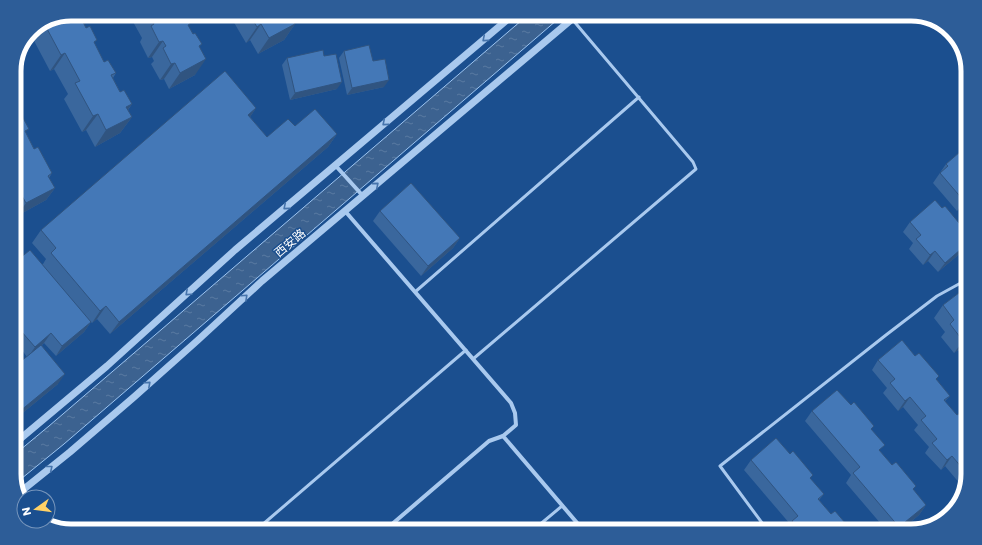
<svg xmlns="http://www.w3.org/2000/svg" width="982" height="545" viewBox="0 0 982 545" font-family="Poppins,'Noto Sans SC',sans-serif">
	<style>
		.water { fill: url(#water-ripples); stroke: #9cc4f0 }
		.lines { fill: none; stroke-linecap: round; stroke-linejoin: round }
		.service { stroke: #a9c9ee; stroke-width: 3 }
		.minor { stroke: #a9c9ee; stroke-width: 4 }
		.tertiary { stroke: #a9c9ee; stroke-width: 7 }
		.wall { fill: #3a679d }
		.shaded-wall { fill: #305480 }
		.building { fill: #4478b7; stroke: #305480 }
		.oneway { stroke: #4674ac }
		.labels { text-anchor: middle; stroke-width: 3; stroke-linejoin: round; paint-order: stroke }
		.street-label { font-size: 12px; fill: #fff; stroke: #1b4f8f }
		.rim { fill: none; stroke: #fff; stroke-width: 5 }
	</style>
	<defs>
		<pattern id="water-ripples" width="26" height="14" patternUnits="userSpaceOnUse"><rect width="26" height="14" fill="#3c6290"/><path d="M2 4q2-2 4 0t4 0M15 11q2-2 4 0t4 0" fill="none" stroke="#597aa1"/></pattern>
	</defs>
	<rect width="100%" height="100%" fill="#1b4f8f"/>
	<path class="water" d="M529,14H564L64,444L16,483L14,477V455L49,426Z"/>
	<g class="lines">
		<g class="service">
			<path d="M415,292L639,97"/>
			<path d="M473,359L696,169L693,162L572,19"/>
			<path d="M255,531L466,350"/>
			<path d="M532,531L562,506"/>
			<path d="M768,531L720,466L886,335L937,296L968,279"/>
		</g>
		<g class="minor">
			<path d="M335,165L363,196"/>
			<path d="M345,211L511,403L515,413L516,425L503,436L584,531"/>
			<path d="M384,531L489,441L503,436"/>
		</g>
		<g class="tertiary">
			<path d="M14,444L107,366L235,250L514,14"/>
			<path d="M19,493L70,452L134,397L198,340L262,281L578,14"/>
		</g>
	</g>
	<g class="wall">
		<path d="M71,14H80L79,15L104,62L116,73L113,78L120,92L132,104L128,110L132,117L120,133L95,147L86,130L82,132L64,99L68,94L54,69L50,71L32,37L35,33L33,30Z"/>
		<path d="M124,14H185L188,26L200,47L195,75L169,89L164,79L160,80L151,64L154,61L152,57L148,58L140,42L142,38L132,20L128,22Z"/>
		<path d="M229,14H289L295,24L284,40L258,54L250,40L246,43Z"/>
		<path d="M294,14H319L306,22L302,15L297,18Z"/>
		<path d="M344,51L373,61L384,87L347,95L339,58Z"/>
		<path d="M324,56L337,89L290,100L282,65L287,58Z"/>
		<path d="M14,101L26,133L34,149L52,173L49,178L55,188L46,200L17,216L14,211Z"/>
		<path d="M256,108L250,117L267,137L295,126L337,134L328,147L110,334L97,319L92,323L91,322L84,332L56,356L44,343L42,345L58,384L14,420V367L27,357L22,350L14,360V263L43,264L46,259L32,243L41,230Z"/>
		<path d="M968,145V201L957,211L933,183L946,164Z"/>
		<path d="M380,211L460,238L453,248L421,276L373,221Z"/>
		<path d="M910,222L962,232L968,239V244L963,251L938,272L928,261L923,265L909,249L913,243L903,232Z"/>
		<path d="M968,286V362L958,350L954,353L941,337L945,332L934,318L943,305Z"/>
		<path d="M878,360L937,380L950,396L945,401L968,474L966,480L961,485L945,466L941,470L925,453L929,447L914,430L918,425L903,407L898,411L883,393L887,388L872,370Z"/>
		<path d="M968,366V371L966,369Z"/>
		<path d="M812,411L872,430L880,451L926,505L919,515L900,531H887L846,483L851,475L805,421Z"/>
		<path d="M751,460L810,479L824,494L819,500L831,514L852,531H785L790,524L744,470Z"/>
	</g>
	<g class="shaded-wall">
		<path d="M134,14H136L132,20L128,22Z"/>
		<path d="M300,14H303L297,18Z"/>
		<path d="M312,14H319L306,22Z"/>
		<path d="M261,24L250,40L246,43L257,27Z"/>
		<path d="M295,24L284,40L258,54L269,38Z"/>
		<path d="M163,41L152,57L148,58L159,42Z"/>
		<path d="M65,53L54,69L50,71L61,55Z"/>
		<path d="M206,59L195,75L169,89L180,73Z"/>
		<path d="M175,63L164,79L160,80L171,64Z"/>
		<path d="M389,80L384,87L347,95L352,88Z"/>
		<path d="M342,82L337,89L290,100L295,93Z"/>
		<path d="M132,104L120,120L126,107Z"/>
		<path d="M256,108L248,120V115Z"/>
		<path d="M98,114L86,130L82,132L93,116Z"/>
		<path d="M132,117L120,133L95,147L106,130Z"/>
		<path d="M337,134L328,147L110,334L119,322Z"/>
		<path d="M55,188L46,200L17,216L26,203Z"/>
		<path d="M968,197V201L957,211L964,201Z"/>
		<path d="M460,238L453,248L421,276L428,266Z"/>
		<path d="M968,243V244L963,251L938,272L945,263Z"/>
		<path d="M935,251L928,261L923,265L930,255Z"/>
		<path d="M106,306L97,319L92,323L100,311Z"/>
		<path d="M91,322L84,332L56,356L62,346Z"/>
		<path d="M51,333L44,343L28,357L35,347Z"/>
		<path d="M967,337L958,350L954,353L963,341Z"/>
		<path d="M23,349L16,359L14,360V356Z"/>
		<path d="M65,374L58,384L14,420V416Z"/>
		<path d="M910,397L903,407L898,411L905,401Z"/>
		<path d="M952,456L945,466L941,470L947,460Z"/>
		<path d="M968,475L966,480L961,485Z"/>
		<path d="M926,505L919,515L900,531H897L899,527Z"/>
	</g>
	<g class="building">
		<path d="M71,14H79L86,28L90,26L97,40L94,42L104,62L108,60L116,73L111,75L120,92L124,90L132,104L126,107L132,117L106,130L98,114L93,116L75,83L80,81L65,53L61,55L45,25Z"/>
		<path d="M149,14H185L190,24L188,25L193,34L195,33L202,44L199,46L206,59L180,73L175,63L171,64L163,48L166,46L163,41L159,42L151,26L154,24Z"/>
		<path d="M249,14H289L295,24L269,38L261,24L257,27Z"/>
		<path d="M369,45L373,61L385,59L389,80L352,88L344,51Z"/>
		<path d="M323,50L324,56L336,54L342,82L295,93L287,58Z"/>
		<path d="M225,71L256,108L248,115L267,137L288,119L295,126L315,109L337,134L119,322L106,306L100,311L51,253L56,248L41,230Z"/>
		<path d="M14,101L29,129L25,131L34,149L38,147L52,173L48,176L55,188L26,203L14,182Z"/>
		<path d="M968,145V197L964,201L940,173L948,166L946,164Z"/>
		<path d="M411,183L460,238L428,266L380,211Z"/>
		<path d="M935,200L942,208L945,206L964,229L961,232L968,239V243L945,263L935,251L930,255L916,239L921,235L910,222Z"/>
		<path d="M14,245L18,250L14,253Z"/>
		<path d="M30,250L91,322L62,346L51,333L35,347L14,323V263Z"/>
		<path d="M968,286V338L967,337L963,341L950,324L954,320L943,305Z"/>
		<path d="M14,338L23,349L14,356Z"/>
		<path d="M902,340L915,356L919,353L939,376L936,379L950,396L944,400L957,415L960,413L968,421V475L952,456L947,460L932,443L937,439L921,420L926,416L910,397L905,401L890,383L895,379L878,360Z"/>
		<path d="M41,345L65,374L14,416V367Z"/>
		<path d="M837,390L851,405L854,402L874,426L871,429L885,445L879,450L892,465L896,462L916,486L913,489L926,505L899,527L853,473L860,467L812,411Z"/>
		<path d="M776,438L790,454L793,451L813,475L810,478L824,494L818,499L831,514L835,511L852,531H800L792,521L798,516L751,460Z"/>
	</g>
	<defs><path id="oneway-chevron" d="M-2-3.5L2.5 0L-2 3.5" fill="none" stroke-width="1.6" stroke-linecap="round" stroke-linejoin="round"/></defs>
	<g class="oneway">
		<use href="#oneway-chevron" transform="translate(485 39) rotate(140)"/>
		<use href="#oneway-chevron" transform="translate(385 123) rotate(140)"/>
		<use href="#oneway-chevron" transform="translate(376 185) rotate(-40)"/>
		<use href="#oneway-chevron" transform="translate(286 207) rotate(140)"/>
		<use href="#oneway-chevron" transform="translate(188 293) rotate(138)"/>
		<use href="#oneway-chevron" transform="translate(245 297) rotate(-43)"/>
		<use href="#oneway-chevron" transform="translate(148 384) rotate(-42)"/>
		<use href="#oneway-chevron" transform="translate(50 468) rotate(-39)"/>
	</g>
	<g class="labels">
		<g class="street-label">
			<text transform="translate(290 243) rotate(-40)" y="4">西安路</text>
		</g>
	</g>
	<path d="M0 0H982V545H0ZM71 21H911A50 50 0 0 1 961 71V474A50 50 0 0 1 911 524H71A50 50 0 0 1 21 474V71A50 50 0 0 1 71 21Z" fill="#2d5d98" fill-rule="evenodd"/>
	<path class="rim" d="M71 21H911A50 50 0 0 1 961 71V474A50 50 0 0 1 911 524H71A50 50 0 0 1 21 474V71A50 50 0 0 1 71 21Z"/>
	<g transform="translate(36 509) rotate(256)"><circle r="19" fill="#1b4f8f" stroke="#7695bc"/>
	<path d="M0-3L7 15L0 10L-7 15Z" fill="#ffd166"/>
	<text y="-6" font-size="11" font-weight="bold" text-anchor="middle" fill="#ffffff">N</text>
	</g>
</svg>
